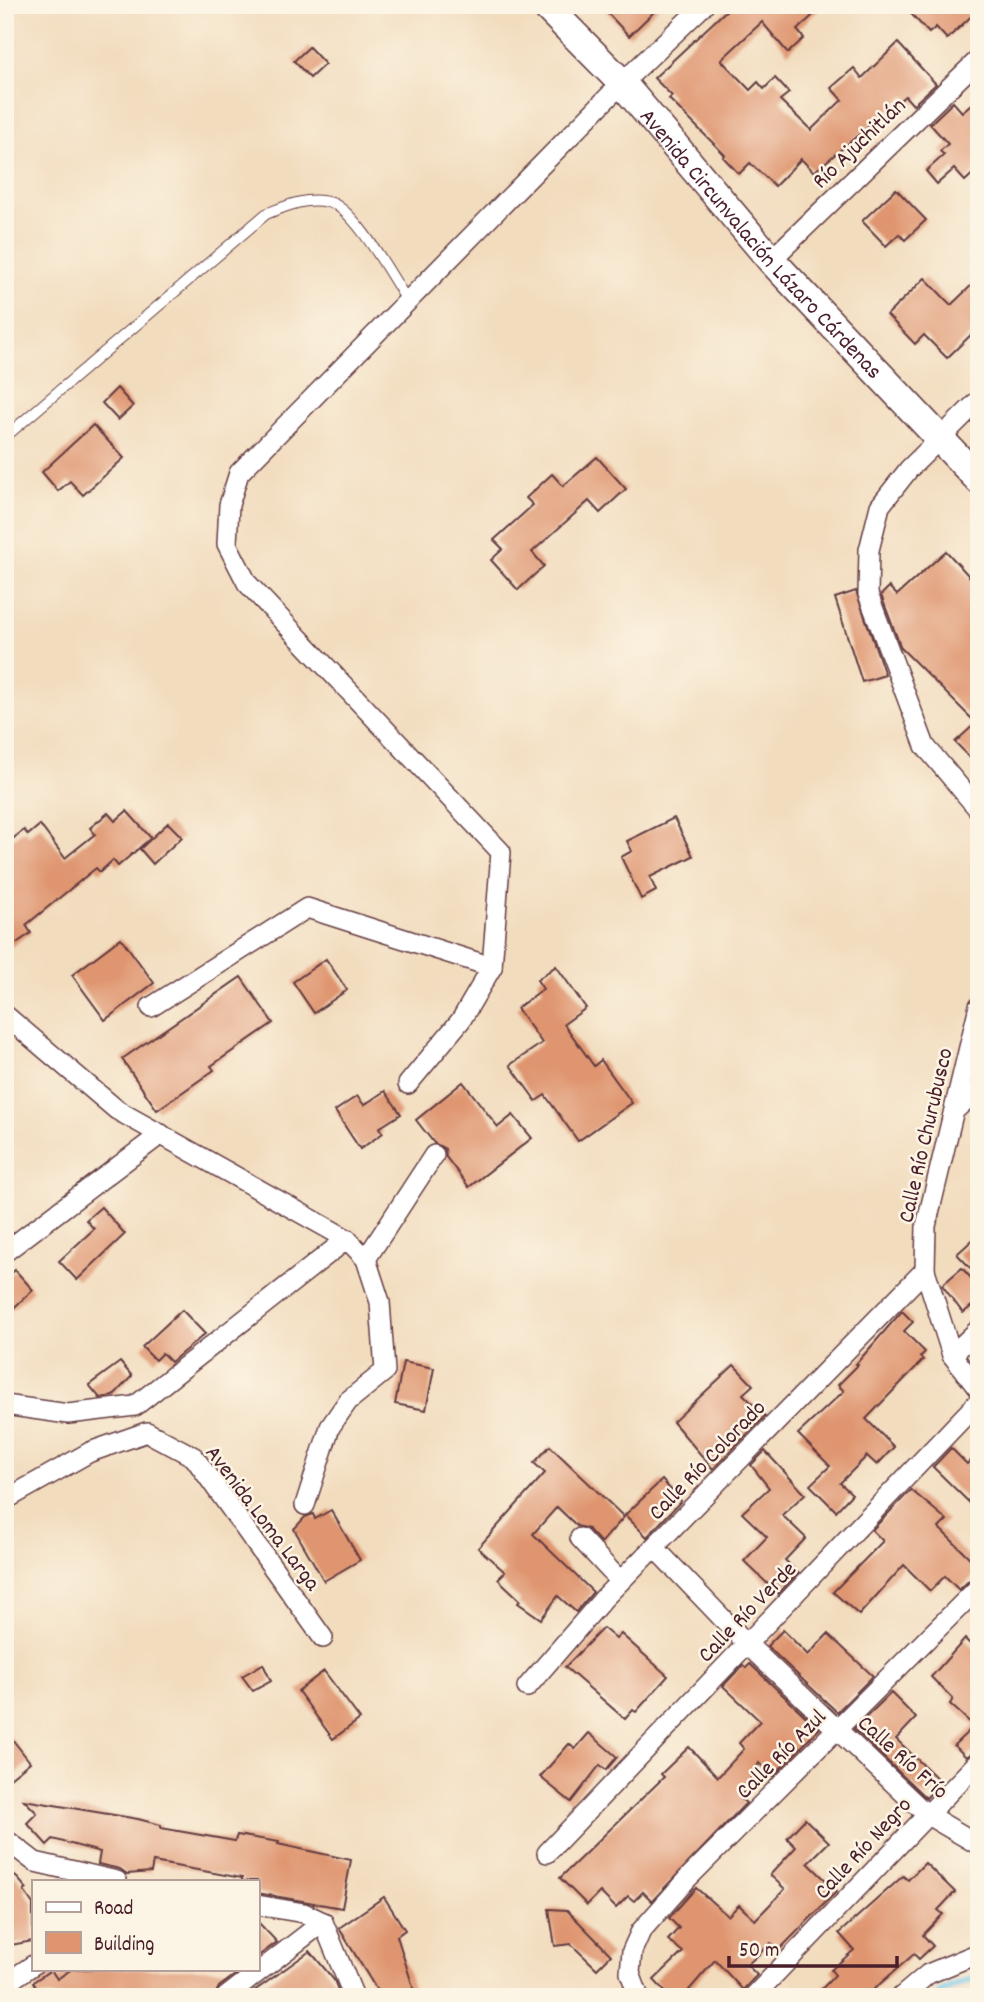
<svg xmlns="http://www.w3.org/2000/svg" width="984" height="2002" viewBox="0 0 984 2002" font-family="Dekko,sans-serif">
	<style>
		.lines { fill: none; stroke-linecap: round; stroke-linejoin: round }
		.stream { stroke: #6bc2e8; stroke-width: 7 }
		.building { fill: #df9570 }
		.lane-casing { stroke: #633b41; stroke-width: 12 }
		.street-casing { stroke: #633b41; stroke-width: 22 }
		.secondary-casing { stroke: #633b41; stroke-width: 31 }
		.lane { stroke: #fff; stroke-width: 10 }
		.street { stroke: #fff; stroke-width: 19 }
		.secondary { stroke: #fff; stroke-width: 28 }
		.labels { text-anchor: middle; stroke-width: 5; stroke-linejoin: round; paint-order: stroke }
		.street-label { font-size: 23px; fill: #4a1f2b; stroke: #fcf5e5 }
	</style>
	<rect width="100%" height="100%" fill="#fcf5e5"/>
	<filter id="ink" filterUnits="userSpaceOnUse"><feTurbulence type="fractalNoise" baseFrequency=".0143" numOctaves="2"/><feDisplacementMap in="SourceGraphic" scale="14" xChannelSelector="R" yChannelSelector="G"/><feConvolveMatrix kernelMatrix="1 2 1 2 8 2 1 2 1" color-interpolation-filters="sRGB"/></filter>
	<filter id="wash" filterUnits="userSpaceOnUse"><feTurbulence type="fractalNoise" baseFrequency=".00686" numOctaves="4" result="noise"/><feDisplacementMap in="SourceGraphic" scale="28" xChannelSelector="R" yChannelSelector="G"/><feGaussianBlur stdDeviation="1.57" result="paint"/><feColorMatrix in="noise" values="0 0 0 0 0 0 0 0 0 0 0 0 0 0 0 0 0 1.4 0 .05"/><feComposite in="paint" operator="in"/></filter>
	<g filter="url(#wash)">
		<rect width="100%" height="100%" fill="#f2dcbe"/>
		<g class="lines">
			<path class="stream" d="M937,1997L941,1992L979,1976"/>
		</g>
		<g id="blocks">
			<g class="building">
				<path d="M600,5H661L629,36Z"/>
				<path d="M732,5H824L797,30L804,38L788,53L762,22L721,60L750,90L758,82L764,89L775,78L789,93L780,100L811,130L842,100L831,88L854,68L862,78L898,43L936,84L913,105L905,96L814,172L801,159L775,186L750,163L739,174L723,157L725,155L669,99L672,96L654,78Z"/>
				<path d="M903,5H979V9L947,39L936,27L929,33Z"/>
				<path d="M309,47L325,64L310,78L294,61Z"/>
				<path d="M979,97V168L965,181L954,169L937,184L926,171L944,155L940,151L948,144L930,124L953,102L962,112Z"/>
				<path d="M896,189L926,220L905,240L899,234L886,246L862,221Z"/>
				<path d="M925,278L951,305L979,278V327L947,358L924,335L915,344L887,315Z"/>
				<path d="M117,388L133,406L118,420L102,403Z"/>
				<path d="M93,425L124,458L83,495L70,481L58,491L42,472Z"/>
				<path d="M597,457L626,489L600,513L589,501L532,552L544,566L518,590L491,560L503,549L494,540L533,505L526,498L552,474L563,486Z"/>
				<path d="M946,551L979,587V767L955,742L976,723L901,648L881,595L889,587L897,595Z"/>
				<path d="M856,591L885,675L862,682L835,598Z"/>
				<path d="M127,811L151,838L118,866L113,860L100,872L96,868L26,925L31,933L5,951V845L24,830L28,835L40,825L65,858L95,834L90,828L108,813L115,821Z"/>
				<path d="M674,818L693,856L650,877L656,891L641,899L621,857L632,851L627,841Z"/>
				<path d="M168,823L182,837L153,864L140,849Z"/>
				<path d="M121,938L154,983L105,1020L72,975Z"/>
				<path d="M326,959L347,990L314,1013L293,982Z"/>
				<path d="M556,966L586,1008L564,1024L594,1066L601,1060L632,1103L578,1141L545,1095L536,1101L510,1065L542,1043L517,1008L543,989L537,980Z"/>
				<path d="M241,977L273,1023L211,1066L214,1070L157,1110L122,1059Z"/>
				<path d="M463,1082L498,1127L513,1115L532,1138L469,1187L446,1157L445,1149L434,1143L416,1120Z"/>
				<path d="M385,1091L401,1114L379,1128L383,1133L360,1149L335,1111L357,1096L364,1105Z"/>
				<path d="M101,1207L125,1234L77,1280L59,1261L94,1229L86,1220Z"/>
				<path d="M979,1234V1277L957,1254Z"/>
				<path d="M962,1268L979,1287V1300L963,1313L942,1285Z"/>
				<path d="M15,1270L33,1290L5,1316V1279Z"/>
				<path d="M182,1310L205,1334L171,1362L162,1353L155,1360L142,1347Z"/>
				<path d="M902,1311L913,1322L904,1331L925,1352L920,1357L923,1360L866,1419L894,1447L877,1465L867,1456L840,1483L852,1494L836,1511L810,1485L830,1466L798,1434L844,1391L838,1385L858,1365L856,1364Z"/>
				<path d="M120,1362L132,1376L113,1396L100,1398L89,1385Z"/>
				<path d="M403,1362L434,1368L426,1410L395,1404Z"/>
				<path d="M734,1365L753,1385L743,1394L765,1416L713,1469L673,1422Z"/>
				<path d="M550,1446L624,1517L601,1543L588,1529L577,1526L557,1507L533,1534L593,1592L576,1612L558,1596L541,1619L518,1603L520,1600L498,1579L505,1572L478,1548L545,1473L534,1463Z"/>
				<path d="M951,1448L967,1464L979,1452V1512L933,1467Z"/>
				<path d="M765,1451L805,1494L782,1515L806,1538L785,1560L798,1573L778,1594L744,1561L767,1537L742,1513L769,1488L751,1465Z"/>
				<path d="M662,1480L681,1501L647,1537L625,1515Z"/>
				<path d="M911,1490L947,1520L939,1528L979,1567V1571L959,1590L945,1576L930,1591L904,1565L859,1615L833,1592L883,1541L872,1530Z"/>
				<path d="M331,1510L360,1560L324,1581L294,1529L305,1517L313,1514L315,1519Z"/>
				<path d="M603,1628L616,1639L621,1634L668,1676L636,1712L633,1710L625,1719L565,1667Z"/>
				<path d="M783,1630L808,1655L828,1634L873,1676L837,1712L767,1646Z"/>
				<path d="M965,1639L979,1653V1749L966,1757L954,1745L974,1726L950,1704L953,1699L931,1677Z"/>
				<path d="M263,1664L271,1681L253,1691L242,1676Z"/>
				<path d="M750,1664L819,1729L773,1776L759,1763L740,1798L746,1803L652,1901L643,1892L634,1901L628,1896L616,1908L600,1892L587,1905L560,1878L664,1777L661,1774L689,1747L718,1777L744,1749L739,1743L760,1721L723,1686L743,1665L746,1668Z"/>
				<path d="M324,1671L360,1719L333,1739L298,1691Z"/>
				<path d="M891,1693L916,1718L896,1739L941,1782L926,1798L854,1729Z"/>
				<path d="M5,1730L30,1762L5,1782Z"/>
				<path d="M589,1733L617,1757L606,1770L600,1765L571,1802L540,1777L569,1744L575,1749Z"/>
				<path d="M24,1800L138,1819L161,1825V1828L235,1841L237,1835L279,1842L278,1844L351,1860L342,1908L257,1893V1881H242V1878L153,1862L151,1872L127,1874L120,1869L98,1864L100,1852L53,1839L47,1845L27,1823L37,1813Z"/>
				<path d="M805,1819L829,1842L808,1863L837,1891L779,1950L771,1943L747,1965L757,1975L743,1990L715,1960L683,1997H670L654,1980L683,1952L668,1940L679,1928L669,1918L696,1888L728,1916L739,1905L755,1920L785,1889L770,1875L796,1847L787,1838Z"/>
				<path d="M925,1863L955,1892L938,1910L943,1914L923,1935L933,1946L919,1959L914,1954L865,1997H814L835,1975L831,1970L854,1950L839,1933L903,1876L908,1880Z"/>
				<path d="M5,1864L27,1889L24,1891L33,1904V1941L5,1946Z"/>
				<path d="M384,1897L405,1930L397,1936L416,1997H381L339,1928Z"/>
				<path d="M549,1909L567,1910L611,1955L597,1969L571,1944L555,1946Z"/>
				<path d="M257,1921L277,1942L257,1957Z"/>
				<path d="M310,1951L334,1980L341,1997H246Z"/>
				<path d="M72,1969H243L219,1987L214,1997H31L39,1991L33,1982L51,1970L57,1979Z"/>
			</g>
		</g>
	</g>
	<g filter="url(#ink)">
		<use href="#blocks" fill-opacity="0" stroke="#633b41" stroke-width="2"/>
		<g class="lines">
			<g class="lane-casing">
				<path id="lane" d="M5,437L266,214C286,206 306,197 328,202C354,206 393,279 408,302"/>
			</g>
			<g class="street-casing">
				<g id="street">
					<path d="M771,260L979,59"/>
					<path d="M979,400L909,469L880,506L869,550L868,594L925,746L979,810"/>
					<path d="M979,1006L926,1226L925,1270L952,1355L979,1390"/>
					<path d="M151,1007L307,908L492,967"/>
					<path d="M5,1015L117,1110L347,1239L366,1259L380,1302L385,1371L348,1401L330,1427L305,1505"/>
					<path d="M408,1084L461,1020L492,967L501,852L247,583L227,544L229,505L239,473L622,83L704,5"/>
					<path d="M954,1111L979,1088"/>
					<path d="M5,1252L161,1134"/>
					<path d="M366,1259L434,1155"/>
					<path d="M952,1355L979,1329"/>
					<path d="M5,1405L68,1414L135,1406L347,1239"/>
					<path d="M5,1500L90,1452L147,1432L194,1457L323,1638"/>
					<path d="M580,1538L620,1581"/>
					<path d="M654,1547L748,1645L926,1814L979,1845"/>
					<path d="M527,1687L604,1598L925,1270"/>
					<path d="M5,1839L35,1862L117,1881"/>
					<path d="M547,1853L979,1401"/>
					<path d="M257,1905L304,1913L323,1922L354,1997"/>
					<path d="M5,1984L33,1965"/>
					<path d="M226,1997L323,1922"/>
					<path d="M639,1997L630,1973L632,1951L641,1931L688,1878L979,1587"/>
					<path d="M753,1997L979,1761"/>
					<path d="M901,1997L928,1974L979,1953"/>
				</g>
			</g>
			<g class="secondary-casing">
				<g id="secondary">
					<path id="s1" d="M545,5L622,83L771,260L979,480"/>
				</g>
			</g>
			<use href="#lane" class="lane"/>
			<use href="#street" class="street"/>
			<use href="#secondary" class="secondary"/>
		</g>
	</g>
	<g class="labels">
		<g class="street-label">
			<text transform="translate(858 142) rotate(-44)" y="8">Río Ajuchitlán</text>
			<text dy="8" stroke="none"><textPath href="#s1" startOffset="322">Avenida Circunvalación Lázaro Cárdenas</textPath></text>
			<text transform="translate(924 1135) rotate(-77)" y="8">Calle Río Churubusco</text>
			<text transform="translate(706 1459) rotate(-46)" y="8">Calle Río Colorado</text>
			<text transform="translate(264 1517) rotate(53)" y="8">Avenida Loma Larga</text>
			<text transform="translate(746 1611) rotate(-46)" y="8">Calle Río Verde</text>
			<text transform="translate(780 1753) rotate(-45)" y="8">Calle Río Azul</text>
			<text transform="translate(904 1756) rotate(42)" y="8">Calle Río Frío</text>
			<text transform="translate(862 1847) rotate(-47)" y="8">Calle Río Negro</text>
		</g>
	</g>
	<rect width="984" height="2002" fill="none" stroke="#fcf5e5" stroke-width="28"/>
	<rect x="32" y="1880" width="228" height="91" fill="#fcf5e5" stroke="#b59f9b" stroke-width="2"/>
	<rect x="46" y="1902" width="35" height="10" fill="#ffffff" stroke="#b59f9b" stroke-width="2"/>
	<text x="94" y="1914" font-size="21" fill="#4a1f2b">Road</text>
	<rect x="46" y="1932" width="35" height="21" fill="#df9570" stroke="#b59f9b" stroke-width="2"/>
	<text x="94" y="1950" font-size="21" fill="#4a1f2b">Building</text>
	<path d="M729 1956v10h168v-10" fill="none" stroke="#4a1f2b" stroke-width="3.5"/>
	<text x="739" y="1956" font-size="21" fill="#4a1f2b" stroke="#fcf5e5" stroke-width="5" paint-order="stroke">50 m</text>
</svg>
